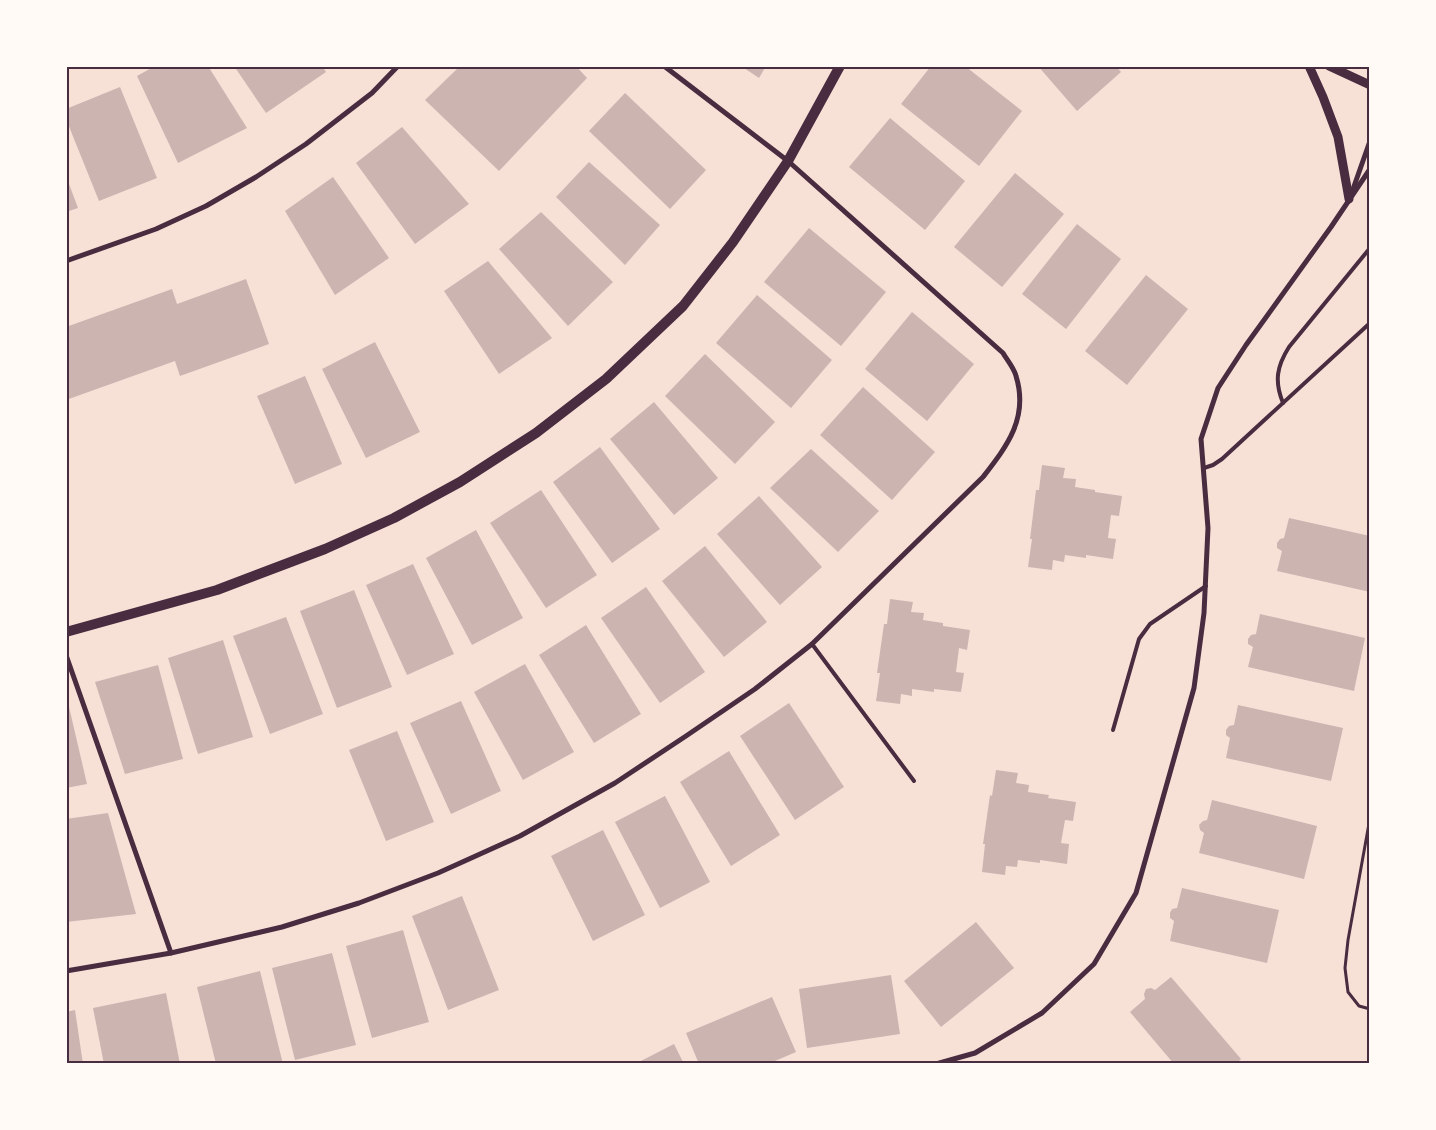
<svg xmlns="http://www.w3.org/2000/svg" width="1436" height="1130" viewBox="0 0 1436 1130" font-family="'Fira Sans Condensed',sans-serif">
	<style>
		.building { fill: #ccb4b1 }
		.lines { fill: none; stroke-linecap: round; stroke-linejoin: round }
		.path { stroke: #4a2c40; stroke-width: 3 }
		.service { stroke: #4a2c40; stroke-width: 4 }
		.minor { stroke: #4a2c40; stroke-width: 5 }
		.tertiary { stroke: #4a2c40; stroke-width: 9 }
		.secondary { stroke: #4a2c40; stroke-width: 10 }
		.neatline { fill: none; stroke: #4a2c40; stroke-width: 2 }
	</style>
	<rect width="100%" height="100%" fill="#f7e1d7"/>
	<g class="building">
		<path d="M155,66H208L247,128L178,163L137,76Z"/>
		<path d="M234,66H322L326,72L266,113Z"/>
		<path d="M460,66H576L587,78L499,171L425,100Z"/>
		<path d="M741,66H766L759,78Z"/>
		<path d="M931,66H965L1022,111L979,166L901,104Z"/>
		<path d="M1038,66H1116L1121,72L1077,111Z"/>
		<path d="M120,87L157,178L99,201L66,119V109Z"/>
		<path d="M625,93L706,170L670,209L589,131Z"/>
		<path d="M890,118L965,181L925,230L849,167Z"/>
		<path d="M402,127L469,204L415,244L356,163Z"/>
		<path d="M589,162L660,225L625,265L556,197Z"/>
		<path d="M1015,173L1064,214L1002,287L954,247Z"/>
		<path d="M66,176L78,208L66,212Z"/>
		<path d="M333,177L389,258L335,295L285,211Z"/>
		<path d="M541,212L613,282L568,326L499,249Z"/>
		<path d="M1077,224L1121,259L1066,329L1022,294Z"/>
		<path d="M809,228L886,292L841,346L764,282Z"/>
		<path d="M488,261L552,338L499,374L444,291Z"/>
		<path d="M1146,275L1188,309L1127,385L1085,351Z"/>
		<path d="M246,279L269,344L180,376L175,361L66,400V327L172,289L177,304Z"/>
		<path d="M757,295L832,360L791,408L716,343Z"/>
		<path d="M912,312L974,364L927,421L865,369Z"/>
		<path d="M375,342L420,432L366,458L322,369Z"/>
		<path d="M705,354L775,422L735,464L665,396Z"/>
		<path d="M305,376L342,464L295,484L257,396Z"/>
		<path d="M863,387L935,452L892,500L820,435Z"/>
		<path d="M654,402L718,478L674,515L610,439Z"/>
		<path d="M600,447L660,529L612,563L553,482Z"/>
		<path d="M811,449L879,511L838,552L770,488Z"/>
		<path d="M1042,465L1065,468L1063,478L1076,479L1075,487L1095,490V492L1122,496L1119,516L1111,515L1108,538L1116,539L1113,559L1086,555V558L1065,555L1064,562L1053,560L1052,570L1028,567L1032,539H1030L1036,490H1039Z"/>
		<path d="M541,490L597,575L546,608L490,523Z"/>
		<path d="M759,496L822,567L780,605L717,534Z"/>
		<path d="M1289,518L1370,536V592L1277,571L1282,551L1277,548V543L1280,539L1284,538Z"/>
		<path d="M476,530L523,618L472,645L426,558Z"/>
		<path d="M705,546L767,622L724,657L662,581Z"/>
		<path d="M413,564L454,654L407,675L366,585Z"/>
		<path d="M646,587L705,672L660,703L601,618Z"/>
		<path d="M354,590L392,687L337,708L300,611Z"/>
		<path d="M890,599L913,602L911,612L924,613L923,620L943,623V626L970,630L967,650L959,648L956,672L964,673L961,692L934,689V692L912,689V696L901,694L900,704L876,701L880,673H877L884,624H887Z"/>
		<path d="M1260,614L1365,638L1354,691L1248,667L1253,647L1248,644V639L1251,635L1256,634Z"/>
		<path d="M286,617L323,714L270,734L233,636Z"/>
		<path d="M586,625L641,714L594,743L539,655Z"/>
		<path d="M223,640L253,737L198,754L168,658Z"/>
		<path d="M525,664L574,752L523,780L474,692Z"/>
		<path d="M158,665L183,759L125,774L95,682Z"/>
		<path d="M66,694L87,784L66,788Z"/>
		<path d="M461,701L501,791L451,814L410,723Z"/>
		<path d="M789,703L844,787L795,820L740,736Z"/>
		<path d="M1238,705L1343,728L1331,781L1226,758L1230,738L1226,735V730L1229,726L1234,725Z"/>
		<path d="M397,731L434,822L386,841L349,750Z"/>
		<path d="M729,751L780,835L731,866L680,782Z"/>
		<path d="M996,770L1018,773L1016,783L1029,785L1028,792L1049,795L1048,798L1076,802L1073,821L1065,820L1061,843L1069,844L1067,864L1040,860V863L1018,860L1017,867L1006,866L1005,875L982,872L985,844H983L990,795L992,796Z"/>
		<path d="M665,796L710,882L660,908L615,822Z"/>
		<path d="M1212,800L1317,826L1304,879L1199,853L1204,833L1200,830L1199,825L1203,821L1207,820Z"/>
		<path d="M108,813L136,914L66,922V819Z"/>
		<path d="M603,830L645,915L593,941L551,856Z"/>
		<path d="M1182,888L1279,910L1267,963L1170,941L1174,921L1170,918V913L1172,909L1177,908Z"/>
		<path d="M462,896L499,990L448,1010L412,916Z"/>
		<path d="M976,922L1014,968L941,1027L904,981Z"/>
		<path d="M403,930L429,1022L372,1038L346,946Z"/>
		<path d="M332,953L356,1045L295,1060L272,968Z"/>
		<path d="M260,971L283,1064H216L197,987Z"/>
		<path d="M891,975L900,1034L807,1048L799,989Z"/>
		<path d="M1171,977L1241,1059L1236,1064H1174L1130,1012L1145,999L1144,994L1146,989L1151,988L1155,990Z"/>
		<path d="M166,993L180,1064H104L93,1008Z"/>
		<path d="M772,997L796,1052L768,1064H699L686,1033Z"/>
		<path d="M75,1010L83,1064H66V1012Z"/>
		<path d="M674,1044L684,1064H635Z"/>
	</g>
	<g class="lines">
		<path class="path" d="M1370,818L1348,940L1345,968L1348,992L1359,1006L1370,1009"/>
		<g class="service">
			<path d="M1283,403C1274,381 1277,366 1289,347L1370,248"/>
			<path d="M1204,468L1213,465L1222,459L1370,323"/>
			<path d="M812,644L914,781"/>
			<path d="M1113,730L1139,639L1150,624L1206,586"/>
		</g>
		<g class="minor">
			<path d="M1352,192L1370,141"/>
			<path d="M66,261L156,229L206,206L256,177L306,144L372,93L398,66"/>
			<path d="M66,655L171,953"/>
			<path d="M66,971L171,953L282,927L359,903L438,873L520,836L615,783L686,736L755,689L812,644L983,477C1007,446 1029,418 1016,376C1014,368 1007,360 1003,353L788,161L664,66"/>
			<path d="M936,1064L975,1053L1042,1013L1094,964L1136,893L1194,688L1204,613L1208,528L1201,439L1218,388L1246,345L1331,227L1370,169"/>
		</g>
		<g class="tertiary">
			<path d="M1309,66L1323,97L1338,137L1349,199"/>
			<path d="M1329,66L1370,85"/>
		</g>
		<path class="secondary" d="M66,632L217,590L325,549L394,518L460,482L536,433L606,379L683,306L733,242L788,161L840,66"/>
	</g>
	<rect width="1436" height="1130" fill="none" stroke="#fffaf5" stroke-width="135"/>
	<rect x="68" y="68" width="1300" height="994" class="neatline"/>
</svg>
